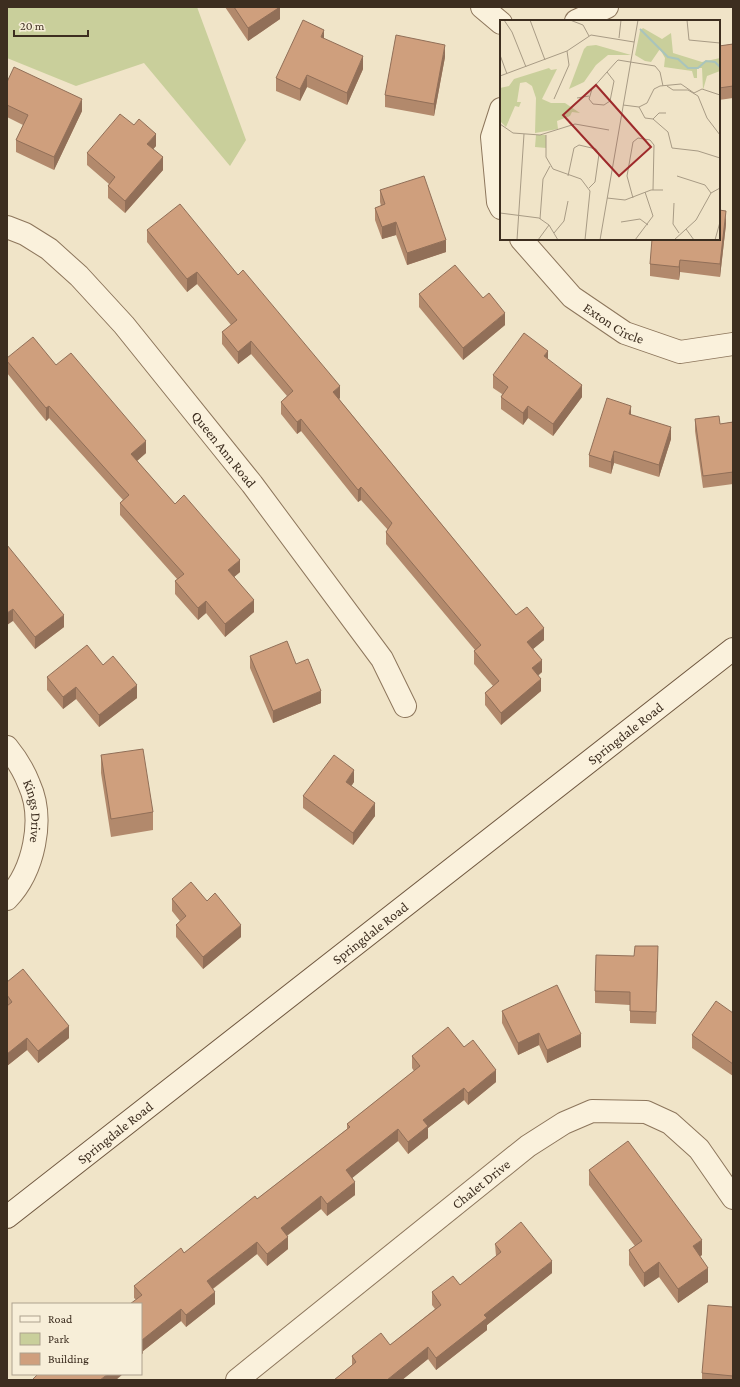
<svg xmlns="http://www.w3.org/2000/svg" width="740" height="1387" viewBox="0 0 740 1387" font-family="'Crimson Pro',serif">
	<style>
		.green { fill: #c9cf9b }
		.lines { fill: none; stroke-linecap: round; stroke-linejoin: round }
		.street-casing { stroke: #8d765c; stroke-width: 24 }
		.secondary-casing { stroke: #6f573f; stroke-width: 24 }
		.street { stroke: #faf1dc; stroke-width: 22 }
		.secondary { stroke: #faf1dc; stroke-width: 22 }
		.wall { fill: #b2896c }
		.shaded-wall { fill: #916f58 }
		.building { fill: #cf9f7d; stroke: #916f58 }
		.labels { text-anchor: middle; stroke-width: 4; stroke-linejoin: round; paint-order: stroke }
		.street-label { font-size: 14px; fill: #3d2e20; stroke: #f7eed8 }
		.inset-river { fill: none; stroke: #a9c4bc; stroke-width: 2 }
		.inset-road { fill: none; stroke: #a89b85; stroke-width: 1 }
		.view { fill: #9e2a2b; fill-opacity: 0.15; stroke: #9e2a2b; stroke-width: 2 }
		.inset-edge { fill: none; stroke: #3d2e20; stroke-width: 2 }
	</style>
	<rect width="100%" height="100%" fill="#f0e4c8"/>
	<path class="green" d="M7,7H197L246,140L230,166L144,63L76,86L7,58Z"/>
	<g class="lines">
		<g class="street-casing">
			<g id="street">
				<path d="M482,7L501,23"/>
				<path d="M576,21L607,7"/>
				<path d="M501,109L492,137L498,202L501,208"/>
				<path id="s1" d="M7,227L25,234L49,249L79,276L124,325L252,484L382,659L405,706"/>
				<path id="s2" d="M521,239L572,297L625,333L680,352L733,344"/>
				<path id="s3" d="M7,747C16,758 24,771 29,784C45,819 34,871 7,899"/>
				<path id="s4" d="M237,1380L528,1146L564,1123L592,1111L646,1112L670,1123L699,1149L733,1198"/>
			</g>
		</g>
		<g class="secondary-casing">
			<g id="secondary">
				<path id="s5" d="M7,1217L733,649"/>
			</g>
		</g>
		<use href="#street" class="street"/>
		<use href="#secondary" class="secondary"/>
	</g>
	<g class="wall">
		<path d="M225,7H280V19L248,41Z"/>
		<path d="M324,39L363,69L347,105L307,87L300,101L276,91V78Z"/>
		<path d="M733,44V98L719,100V46Z"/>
		<path d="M445,57L434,116L385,107V95Z"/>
		<path d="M7,82L82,111L54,170L16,152V140L23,125L7,117Z"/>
		<path d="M156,146L153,149L163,170L125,213L108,198V186L109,184L87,165V153Z"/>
		<path d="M380,190L446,252L407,265L396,235L382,239L375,220V208L381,206L380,202Z"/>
		<path d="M733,199V213L732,212V200Z"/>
		<path d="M726,224L720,277L680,272L679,280L650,276V264Z"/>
		<path d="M147,230L238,275L340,398L339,399L516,615L544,640L533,649L542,672L538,676L541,691L501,725L485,705V693L493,686L474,664V651L475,650L386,544V532L388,530L361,500L358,502L301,431L297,434L281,414V402L287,396L251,354L238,364L222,344V332L231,325L197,284L187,292L147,242Z"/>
		<path d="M419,294L505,325L463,360L419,307Z"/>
		<path d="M7,358L56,365L146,453L137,461L175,504L240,572L234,577L254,612L225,637L206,613L198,620L175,594V581L178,580L120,515V503L123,500L49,418L46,421L7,373Z"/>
		<path d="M548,360L582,397L553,436L528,418L523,425L501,409V397L502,394L493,388V375Z"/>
		<path d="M631,415L671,439L659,477L614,463L611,474L589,467V455Z"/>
		<path d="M695,419L720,424L733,422V484L703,488L695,431Z"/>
		<path d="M7,545L64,627L35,649L13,621Z"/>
		<path d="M250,656L296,664L321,703L273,723L250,668Z"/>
		<path d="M103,665L137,698L99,727L76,699L63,709L47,690V677Z"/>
		<path d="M101,755L153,812V830L111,837L101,773Z"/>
		<path d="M354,782L351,786L375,816L353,845L303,808V796Z"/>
		<path d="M172,899L207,901L241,937L203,969L176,937V925L180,921L172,911Z"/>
		<path d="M634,956L658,959L656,1024L630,1023V1005L595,1003V991Z"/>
		<path d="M7,982L69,1038L38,1063L27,1050L7,1066Z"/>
		<path d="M502,1011L581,1047L547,1063L539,1045L518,1055L502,1023Z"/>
		<path d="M733,1013V1076L692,1048V1035Z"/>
		<path d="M464,1047L496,1082L468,1105L464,1100L428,1128V1138L408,1154L398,1141L352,1178L355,1195L327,1216L321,1209L287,1236L288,1249L267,1266L257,1254L213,1289L215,1304L186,1327L181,1321L143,1351V1353L141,1355V1304L134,1298V1286L184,1253L257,1199L347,1129V1124L414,1071L412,1068V1056Z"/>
		<path d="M589,1170L702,1255L700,1256L708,1282L678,1303L659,1277L644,1287L629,1265V1250L635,1246L589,1185Z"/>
		<path d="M495,1244L552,1273L487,1325V1330L436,1370L428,1359L402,1380H334L352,1365V1356L390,1345L435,1309L432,1305V1292L460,1285L496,1256Z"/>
		<path d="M733,1307V1380H702V1373Z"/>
	</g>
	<g class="shaded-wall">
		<path d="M280,7V19L248,41V28Z"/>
		<path d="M324,30V42L321,37Z"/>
		<path d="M445,45V57L434,116V104Z"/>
		<path d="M363,56V69L347,105V93Z"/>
		<path d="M307,75V87L300,101V89Z"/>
		<path d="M82,99V111L54,170V157Z"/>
		<path d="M156,134V146L147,156V144Z"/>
		<path d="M163,157V170L125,213V201Z"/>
		<path d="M726,211V224L720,277V264Z"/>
		<path d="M396,222V235L382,239V227Z"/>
		<path d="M446,240V252L407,265V253Z"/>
		<path d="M680,260V272L679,280V267Z"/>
		<path d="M197,272V284L187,292V279Z"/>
		<path d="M505,313V325L463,360V348Z"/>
		<path d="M251,341V354L238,364V352Z"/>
		<path d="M548,351V363L544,356Z"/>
		<path d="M582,385V397L553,436V424Z"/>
		<path d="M340,386V398L333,404V392Z"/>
		<path d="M49,406V418L46,421V408Z"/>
		<path d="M528,406V418L523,425V413Z"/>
		<path d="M631,406V418L629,414Z"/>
		<path d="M301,419V431L297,434V422Z"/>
		<path d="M671,427V439L659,477V465Z"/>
		<path d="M146,441V453L131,466V454Z"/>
		<path d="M614,451V463L611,474V462Z"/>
		<path d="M361,487V500L358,502V490Z"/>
		<path d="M240,560V572L228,582V570Z"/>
		<path d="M254,600V612L225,637V624Z"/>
		<path d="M206,601V613L198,620V608Z"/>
		<path d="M13,609V621L7,625V613Z"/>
		<path d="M64,615V627L35,649V637Z"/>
		<path d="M544,628V640L527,654V642Z"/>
		<path d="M542,660V672L532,680V668Z"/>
		<path d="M541,679V691L501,725V713Z"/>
		<path d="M137,685V698L99,727V715Z"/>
		<path d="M76,687V699L63,709V697Z"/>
		<path d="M321,691V703L273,723V711Z"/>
		<path d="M354,770V782L346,794V782Z"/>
		<path d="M375,803V816L353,845V833Z"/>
		<path d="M241,925V937L203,969V957Z"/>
		<path d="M69,1026V1038L38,1063V1051Z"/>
		<path d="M539,1033V1045L518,1055V1043Z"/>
		<path d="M581,1034V1047L547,1063V1050Z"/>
		<path d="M27,1038V1050L7,1066V1054Z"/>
		<path d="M496,1070V1082L468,1105V1093Z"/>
		<path d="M464,1088V1100L428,1128V1138L408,1154V1142L423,1120Z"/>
		<path d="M398,1129V1141L346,1183V1170Z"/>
		<path d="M355,1182V1195L327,1216V1204Z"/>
		<path d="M321,1196V1209L281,1240V1228Z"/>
		<path d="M288,1237V1249L267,1266V1254Z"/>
		<path d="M702,1240V1255L693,1261V1246Z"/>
		<path d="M257,1242V1254L207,1293V1281Z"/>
		<path d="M552,1261V1273L487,1325V1330L436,1370V1358L484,1315Z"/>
		<path d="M659,1262V1277L644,1287V1273Z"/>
		<path d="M708,1268V1282L678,1303V1289Z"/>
		<path d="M215,1292V1304L186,1327V1315Z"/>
		<path d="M181,1309V1321L143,1351V1353L141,1355V1343L142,1340Z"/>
		<path d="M428,1347V1359L402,1380H387Z"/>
		<path d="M108,1374H123L116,1380H100Z"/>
	</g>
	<g class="building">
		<path d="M234,7H280L248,28Z"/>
		<path d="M303,20L324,30L321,37L363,56L347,93L307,75L300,89L276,78Z"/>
		<path d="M396,35L445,45L434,104L385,95Z"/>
		<path d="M733,44V86L719,88V46Z"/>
		<path d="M14,67L82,99L54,157L16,140L28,115L7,105V82Z"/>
		<path d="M120,114L134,125L139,119L156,134L147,144L163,157L125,201L108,186L115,177L87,153Z"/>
		<path d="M424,176L446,240L407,253L396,222L382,227L375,208L385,204L380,190Z"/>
		<path d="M180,204L238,275L243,270L340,386L333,392L516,615L527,607L544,628L527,642L542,660L532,668L541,679L501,713L485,693L499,681L474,651L481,645L386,532L392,523L361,487L358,490L301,419L297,422L281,402L293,391L251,341L238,352L222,332L237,320L197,272L187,279L147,230Z"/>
		<path d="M719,210L726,211L720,264L680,260L679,267L650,264L652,239H719Z"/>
		<path d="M455,265L483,298L489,293L505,313L463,348L419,294Z"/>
		<path d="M524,333L548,351L544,356L582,385L553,424L528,406L523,413L501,397L508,387L493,375Z"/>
		<path d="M33,337L56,365L71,353L146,441L131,454L175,504L184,495L240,560L228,570L254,600L225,624L206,601L198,608L175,581L184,574L120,503L129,495L49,406L46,408L7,361V358Z"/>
		<path d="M607,398L631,406L629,414L671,427L659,465L614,451L611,462L589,455Z"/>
		<path d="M719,416L720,424L733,422V472L703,476L695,419Z"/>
		<path d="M7,545L64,615L35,637L13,609L7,613Z"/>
		<path d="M287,641L296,664L308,659L321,691L273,711L250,656Z"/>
		<path d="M87,645L103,665L113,656L137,685L99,715L76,687L63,697L47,677Z"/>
		<path d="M143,749L153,812L111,819L101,755Z"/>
		<path d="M334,755L354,770L346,782L375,803L353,833L303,796Z"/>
		<path d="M191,882L207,901L215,893L241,925L203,957L176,925L186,916L172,899Z"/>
		<path d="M635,946H658L656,1012L630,1011V992L595,991L596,955L634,956Z"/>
		<path d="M23,969L69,1026L38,1051L27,1038L7,1054V1006L12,1002L7,995V982Z"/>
		<path d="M557,985L581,1034L547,1050L539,1033L518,1043L502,1011Z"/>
		<path d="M716,1001L733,1013V1064L692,1035Z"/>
		<path d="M448,1027L464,1047L473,1040L496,1070L468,1093L464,1088L423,1120L428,1126L408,1142L398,1129L346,1170L355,1182L327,1204L321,1196L281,1228L288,1237L267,1254L257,1242L207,1281L215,1292L186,1315L181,1309L142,1340L143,1341L141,1343V1304H130L142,1295L134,1286L181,1248L184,1253L255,1196L257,1199L350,1127L347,1124L420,1066L412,1056Z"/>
		<path d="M628,1141L702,1240L693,1246L708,1268L678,1289L659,1262L644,1273L629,1250L642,1241L589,1170Z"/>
		<path d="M521,1222L552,1261L484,1315L487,1318L436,1358L428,1347L387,1380H334L356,1362L352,1356L381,1333L390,1345L441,1305L432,1292L453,1276L460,1285L501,1252L495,1244Z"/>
		<path d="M708,1305L733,1307V1376L702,1373Z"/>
		<path d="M38,1374H108L100,1380H32Z"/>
	</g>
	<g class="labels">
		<g class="street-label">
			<text dy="5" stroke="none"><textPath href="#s2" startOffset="127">Exton Circle</textPath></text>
			<text dy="5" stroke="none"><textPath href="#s1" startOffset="314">Queen Ann Road</textPath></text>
			<text dy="5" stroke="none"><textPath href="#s5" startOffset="785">Springdale Road</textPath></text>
			<text dy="5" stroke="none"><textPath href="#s3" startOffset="71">Kings Drive</textPath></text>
			<text dy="5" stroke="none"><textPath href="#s5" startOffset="461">Springdale Road</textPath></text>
			<text dy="5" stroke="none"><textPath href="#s5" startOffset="137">Springdale Road</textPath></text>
			<text dy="5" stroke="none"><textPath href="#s4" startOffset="313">Chalet Drive</textPath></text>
		</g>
	</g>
	<g transform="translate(500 20)">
		<rect width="220" height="220" fill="#f0e4c8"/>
		<path d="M143,8L162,19L171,13L173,33L202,42L220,38V51L207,56L203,70L202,48H197V58H194L192,51L164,47L165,38L160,29L151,42L145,41L135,35L140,11ZM96,25L131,35H108L96,45L84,62L69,69L84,29L87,26ZM49,48L51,50L57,49L42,79L51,83H65L80,93L72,92L70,96L57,101L58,109L35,113L36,78L32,66L26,62L20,63L17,82H21L19,87L15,86L6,107L0,101V68L9,66L14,59ZM36,115H46V128L35,127Z" fill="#c9cf9b"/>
		<path class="inset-river" d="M140,9L168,37L178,39L188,48H198L206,41L215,42L220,47"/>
		<path class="inset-road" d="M4,0L12,12L26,47M30,0L45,40M70,0L83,5L89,16M187,0L189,20L220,23M119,18L121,0M0,35L7,54M107,52L114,61L110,81L104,85L93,84L89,79L92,69L107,52L116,42L118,40L155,46L160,52L163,66M0,56L67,31L91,15L134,22M167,66L173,70H188L198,76L207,98L220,115M194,73L202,69L220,75M77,78L89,76M54,79L69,45L67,31M123,85L139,87L147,83L154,69L160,66L181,64L194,73M139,87L145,98L153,99L168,112L172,128L198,131L220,138M153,99L159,93H166M0,104L13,113L40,115L75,104L109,110M46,115V137L53,149L81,159L90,171L85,220M0,132V160M68,156L74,128L79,125L96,129L99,134L95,162L89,168M177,156L205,165L211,173M107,178L125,180L151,170H163M133,178L127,156L133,122L138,118L150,120L154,125L153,170M174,183L173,204L179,213M0,193L39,198L49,205L58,220M40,199L43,159L50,146M121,202L140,199L148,205M186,209L194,220M54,213L64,201L68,181M17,220L24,114M38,220L49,205M100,220L138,0M135,220L153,196L145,172M174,220L196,200L211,173L220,168M215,220L220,202"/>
		<path class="view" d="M96,65L151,127L119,156L63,95Z"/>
		<rect width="220" height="220" class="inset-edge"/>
	</g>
	<rect width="740" height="1387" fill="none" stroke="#3d2e20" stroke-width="16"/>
	<rect x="12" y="1303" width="130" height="72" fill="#f7eed8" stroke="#ada18e"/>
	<rect x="20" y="1316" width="20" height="6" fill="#faf1dc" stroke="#ada18e"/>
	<text x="48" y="1323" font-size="12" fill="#3d2e20">Road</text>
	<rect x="20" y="1333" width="20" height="12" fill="#c9cf9b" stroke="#ada18e"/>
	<text x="48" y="1343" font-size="12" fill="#3d2e20">Park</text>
	<rect x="20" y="1353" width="20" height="12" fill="#cf9f7d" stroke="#ada18e"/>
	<text x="48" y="1363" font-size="12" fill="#3d2e20">Building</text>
	<path d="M14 30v6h74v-6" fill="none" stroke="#3d2e20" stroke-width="2"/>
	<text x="20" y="30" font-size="12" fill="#3d2e20" stroke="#f7eed8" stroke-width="3" paint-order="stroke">20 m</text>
</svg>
